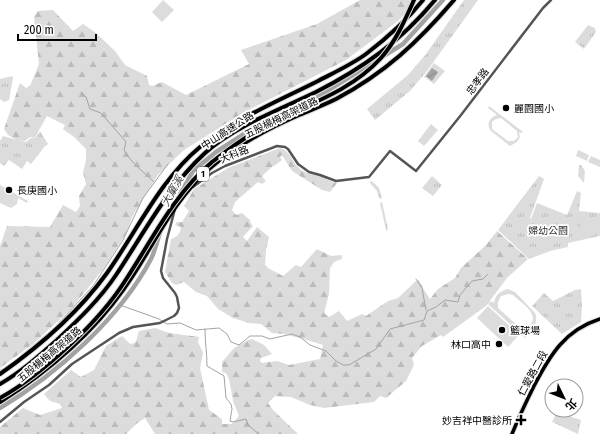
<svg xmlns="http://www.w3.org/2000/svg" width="600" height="434" viewBox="0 0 600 434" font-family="'Fira Sans Condensed','Noto Sans TC',sans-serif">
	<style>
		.grass { fill: url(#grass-tufts) }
		.forest { fill: url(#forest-firs) }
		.pitch { fill: #dcdcdc; fill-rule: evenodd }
		.water { fill: url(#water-waves) }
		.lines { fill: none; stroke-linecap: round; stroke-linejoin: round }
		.stream { stroke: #a3a3a3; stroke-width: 1 }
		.river { stroke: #a3a3a3; stroke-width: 4.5 }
		.major-casing { stroke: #dbdbdb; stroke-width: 5.5 }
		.highway-casing { stroke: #dbdbdb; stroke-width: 6 }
		.minor { stroke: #555; stroke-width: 2.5 }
		.major { stroke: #000; stroke-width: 3.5 }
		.highway { stroke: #000; stroke-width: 4 }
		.highway-bridge-casing { stroke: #dbdbdb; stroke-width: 6; stroke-linecap: butt }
		.highway-bridge { stroke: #000; stroke-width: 4 }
		.poi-dot { fill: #000; stroke: #fff; stroke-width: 1.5 }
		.labels { text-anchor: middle; stroke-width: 3.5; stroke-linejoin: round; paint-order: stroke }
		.shield { fill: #fff; stroke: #4c4c4c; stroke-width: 1 }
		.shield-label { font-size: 9px; font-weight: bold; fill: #000 }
		.street-label { font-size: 10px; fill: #000; stroke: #fff }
		.poi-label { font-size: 10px; fill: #000; stroke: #fff; text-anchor: start }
		.park-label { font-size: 10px; fill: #333; stroke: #fff }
		.water-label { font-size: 11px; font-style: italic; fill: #444; stroke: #fff }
	</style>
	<defs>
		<pattern id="grass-tufts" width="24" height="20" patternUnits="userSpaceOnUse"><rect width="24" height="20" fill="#dcdcdc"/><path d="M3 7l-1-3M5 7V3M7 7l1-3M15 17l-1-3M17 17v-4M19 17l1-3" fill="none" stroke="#bbb"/></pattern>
		<pattern id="forest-firs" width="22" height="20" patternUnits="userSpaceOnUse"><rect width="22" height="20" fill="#dcdcdc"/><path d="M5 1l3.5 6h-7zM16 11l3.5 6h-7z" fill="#bbb"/></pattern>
		<pattern id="water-waves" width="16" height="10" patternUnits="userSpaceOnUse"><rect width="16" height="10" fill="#a3a3a3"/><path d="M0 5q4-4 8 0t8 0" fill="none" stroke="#8b8b8b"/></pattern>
	</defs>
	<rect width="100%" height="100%" fill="#fff"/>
	<g class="grass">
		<path d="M464,0H478L427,71L410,91L375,120L367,109L408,75L426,54Z"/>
		<path d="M588,25L595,28L596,32L584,49L575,42Z"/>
		<path d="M12,76L13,78L9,100L4,102L0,99V79Z"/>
		<path d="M40,131L48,144L46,146H45L31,164L27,161L22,169L9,160L4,166L0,163V141L3,136L26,142L31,138L36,137Z"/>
		<path d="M579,165H581L585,171L584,183L578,176Z"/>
		<path d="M432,176L442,185L433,196L422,188Z"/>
		<path d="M539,176L544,179L530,218L531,219L537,203L567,215L577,191L581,193L579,211L600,213V236L568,243V247L550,251L529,259L498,230Z"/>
		<path d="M372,181L379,188L382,198L381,199L379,198L377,191L370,183L369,182Z"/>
		<path d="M0,188L13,195L15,199L13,204L9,205L0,200Z"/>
		<path d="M382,202L388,229L387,231L386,230L380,203Z"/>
		<path d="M581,289L582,304L581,322L562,334L532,306L544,293L553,301L575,290Z"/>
		<path d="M557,412L581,420L578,434L552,422Z"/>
	</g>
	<g class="forest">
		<path d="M360,0H418L398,21L346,60L243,113L184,150L158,175L132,217L127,232L104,268L71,309L33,344L0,368V246L7,226L50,227L63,205L76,212L80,206L79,196L86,184L83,173L86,160V149L74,137L63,129L65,125L47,116L35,137H30L25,141L17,140L8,135L4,129L20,83L26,88L30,86L39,64L34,17L38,11L53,10L73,31L83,24L96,33L115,51L125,65L147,76L149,85L152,86L162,82L186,95L249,64L241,50L317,24Z"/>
		<path d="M280,148C290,150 292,162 299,168C305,174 312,174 319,176C326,178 330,182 337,183L330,192L322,190L292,171L282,155L280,157L282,160L274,166H273L263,175V178L266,181L262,184L258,182L235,202L232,210L236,215L242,213L251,221L250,222L253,226L243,237L247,241L257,227L269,237L266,250L265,265L268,268L283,276L296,265L301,267L317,249L331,256L342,255V259L334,262L330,268L329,294L324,313L329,317L339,311L347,321L362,314L366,316L388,301L398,298L416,281L419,280L424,290L430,299L438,289L455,278L461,268L486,245L497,231L528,259L507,278L486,306L443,337L441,335L422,346L412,358L414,365L406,381L386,398L380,396L374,402L324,408L310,405L291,397L275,396L268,403L273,410L298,434H155L145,418L136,424L126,434H0V427L23,408L40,415L62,408L60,404L50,401L44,394L71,370L81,377L94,370L106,346L122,336L130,344C139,343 136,337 139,331L155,328L169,333L199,337L198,342L203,353L200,368L209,410L222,419V424H232L239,416L233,401L229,379L226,373L222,372V362L234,348L248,340L252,339L264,345L272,354L261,358L260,361L262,363L277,361L289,365L320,359L323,345L307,340L284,334L272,333L261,324L249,323L233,318L218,309L207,296L196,292L184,282L176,285L172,283L165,272L171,239C177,237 180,234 181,227L175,225L177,222H182L189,211L184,206L194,189L228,168Z"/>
	</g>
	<g class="pitch">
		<path d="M163,0L174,10L162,22L152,12Z"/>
		<path d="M434,63L445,71L434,84L424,77Z"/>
		<path d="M489,106L523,132L521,133L519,132L520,137L517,142L510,146L491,131C486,124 489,118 497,115L488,108ZM501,118L517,131L518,137L514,141H508L492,129V122L496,119Z"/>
		<path d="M431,124L438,130L424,146L418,141Z"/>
		<path d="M578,150L589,155L587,161L576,156Z"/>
		<path d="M591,156L600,160V167L588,162Z"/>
		<path d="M0,185L28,201L27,203L18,198L17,204L11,208L0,203V200L11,205L14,202L15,199L13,195L0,188Z"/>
		<path d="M581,222L595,223L594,236L580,235Z"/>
		<path d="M508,289L515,292L535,313C539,323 533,329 524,332L528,335L525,338L488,304L491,301L494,303C495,295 500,291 508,289ZM509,294L513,295C520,302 539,313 531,324C528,328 523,328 519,327L498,308V302L501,296Z"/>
		<path d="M488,306L519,335L508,347L477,318Z"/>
	</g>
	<path class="water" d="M432,68L438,72L432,81L426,76Z"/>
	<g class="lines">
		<g class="stream">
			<path d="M81,93L86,97L90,109L101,113L126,142L124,150C131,163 144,172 154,182"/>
			<path d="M416,279L422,288L426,310"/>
			<path d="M120,305L159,319L167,324L180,323L196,330L219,328L227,334L231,342L239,345L250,336H262L270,339L292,334L300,337L310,345L326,351L336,361L343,365H349L376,349L390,329L424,320L427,311L436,307L445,300L458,302L460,295L472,281L483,279L488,274"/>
			<path d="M205,329C205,342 207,353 207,366L224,376L226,398L231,404L232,409L230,421L233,422L246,419L248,425L259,434"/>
			<path d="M17,359L54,328L93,286L123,240L143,198L168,164"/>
			<path d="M0,370L5,368"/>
		</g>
		<g class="river">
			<path d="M180,194L193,171L216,152L258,125L322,94L403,44L443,0"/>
			<path d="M0,408C57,374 120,318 151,259C155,251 157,241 160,233"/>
		</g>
		<g class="major-casing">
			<path id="major" d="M512,434C519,417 526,402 534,386C550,355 565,330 600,319"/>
		</g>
		<g class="highway-casing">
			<g id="highway">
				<path d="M0,374C40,346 78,313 107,273C137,231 160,180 200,147C235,119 276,102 316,82C333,73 351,65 366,54C387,38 407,20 423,0"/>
				<path d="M0,384C21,372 39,356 57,340C78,320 100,299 116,275C144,233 167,188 205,153C235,126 279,110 316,92C363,68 401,41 435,0"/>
				<path d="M0,402C47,372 91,335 123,290C153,249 170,203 209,169C235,146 267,129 299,115C311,110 324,105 336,99C385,73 418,42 454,0"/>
			</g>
		</g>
		<g class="minor">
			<path d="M193,187L212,173L225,166L277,146L285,147L288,149L298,164L309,172L320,175L336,181L369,177L390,151L416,171L461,115L543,8L551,0"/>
			<path d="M0,422L24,402L49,385L72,364L119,333L133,327L160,323L174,316L177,313L179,308L177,297L175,293L163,278L161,271L167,239L175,209"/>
		</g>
		<use href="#major" class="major"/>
		<use href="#highway" class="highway"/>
		<g class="highway-bridge-casing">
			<path id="highway-bridge" d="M0,398C43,374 99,322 125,281C152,240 174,194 212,162C230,148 250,134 270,123C309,104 351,91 381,58C396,41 405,20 414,0"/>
		</g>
		<use href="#highway-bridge" class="highway-bridge"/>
	</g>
	<g class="poi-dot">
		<circle cx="506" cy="108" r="4"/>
		<circle cx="9" cy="190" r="4"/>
		<circle cx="502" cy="330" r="4"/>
		<circle cx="499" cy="344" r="4"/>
		<path d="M519 414h4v4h4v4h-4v4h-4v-4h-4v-4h4z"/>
	</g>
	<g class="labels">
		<rect class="shield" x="197" y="167" width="12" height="14" rx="3"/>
		<g class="shield-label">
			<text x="203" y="177">1</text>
		</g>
		<g class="street-label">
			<text transform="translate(477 81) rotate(-53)" y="4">忠孝路</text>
			<text transform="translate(281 117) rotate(-26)" y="4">五股楊梅高架道路</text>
			<text transform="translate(227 130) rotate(-33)" y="4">中山高速公路</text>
			<text transform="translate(234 154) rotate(-22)" y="4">大科路</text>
			<text transform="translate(49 354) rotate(-40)" y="4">五股楊梅高架道路</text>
			<text transform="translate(532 373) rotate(-61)" y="4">仁愛路二段</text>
		</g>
		<g class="poi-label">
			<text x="514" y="112">麗園國小</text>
			<text x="17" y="194">長庚國小</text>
			<text x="510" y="334">籃球場</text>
			<text x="491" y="348" text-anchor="end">林口高中</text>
			<text x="512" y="424" text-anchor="end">妙吉祥中醫診所</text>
		</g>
		<g class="park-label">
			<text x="548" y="234">婦幼公園</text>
		</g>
		<g class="water-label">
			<text transform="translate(172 191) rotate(-61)" y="4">大窠溪</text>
		</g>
	</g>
	<g transform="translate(564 398) rotate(133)"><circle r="19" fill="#ffffff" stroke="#999999"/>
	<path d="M0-3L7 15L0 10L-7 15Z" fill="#000000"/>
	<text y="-6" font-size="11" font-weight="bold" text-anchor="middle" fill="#000000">北</text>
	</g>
	<path d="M18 34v6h78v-6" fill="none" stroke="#000000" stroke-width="2"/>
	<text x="24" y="34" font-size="12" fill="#000000" stroke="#ffffff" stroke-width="3" paint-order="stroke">200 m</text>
</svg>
